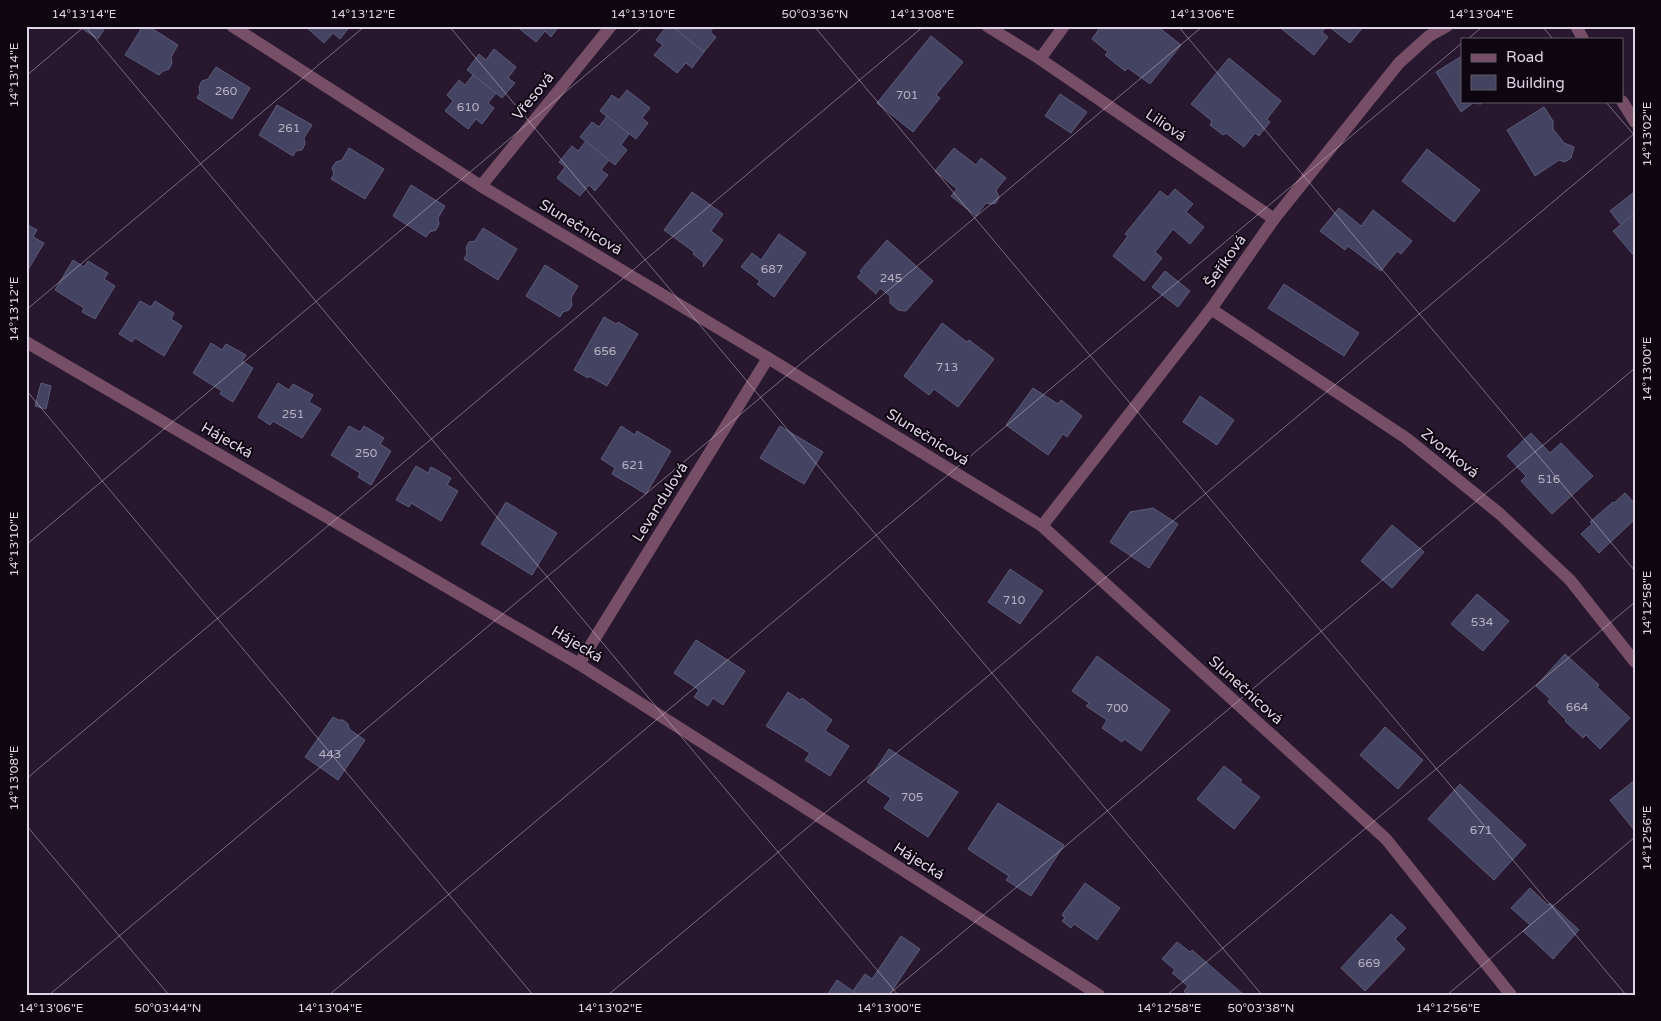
<svg xmlns="http://www.w3.org/2000/svg" width="1661" height="1021" viewBox="0 0 1661 1021" font-family="'Varela Round',sans-serif">
	<style>
		.building { fill: #444361; stroke: #5b5b7a }
		.lines { fill: none; stroke-linecap: round; stroke-linejoin: round }
		.minor { stroke: #764f66; stroke-width: 12 }
		.ticks { fill: none; stroke: #dfd4e4; stroke-width: 1; stroke-opacity: 0.45 }
		.labels { text-anchor: middle; stroke-width: 4; stroke-linejoin: round; paint-order: stroke }
		.number-label { font-size: 12px; fill: #b8b0c3 }
		.street-label { font-size: 15px; fill: #dfd4e4; stroke: #0d0610 }
		.neatline { fill: none; stroke: #dfd4e4; stroke-width: 2 }
		.ticks-label { font-size: 12px; text-anchor: middle; fill: #dfd4e4 }
	</style>
	<rect width="100%" height="100%" fill="#28182f"/>
	<g class="building">
		<path d="M78,26H106L98,39Z"/>
		<path d="M143,26H148L178,45L171,57L172,63L169,69L163,71L159,75L125,55Z"/>
		<path d="M305,26H350L340,39L333,33L324,43Z"/>
		<path d="M516,26H559L551,37L545,31L536,42Z"/>
		<path d="M667,26H672L704,52L692,68L686,63L677,73L654,55L663,45L656,40Z"/>
		<path d="M672,26H715L710,32L716,37L704,52Z"/>
		<path d="M1101,26H1157L1181,45L1150,84L1128,68L1125,71L1105,55L1108,52L1092,39Z"/>
		<path d="M1278,26H1327L1322,32L1328,37L1314,55Z"/>
		<path d="M1328,26H1364L1350,43Z"/>
		<path d="M931,36L963,62L936,95L940,98L913,132L877,103Z"/>
		<path d="M494,49L516,67L508,78L515,83L502,98L467,70L479,54L486,60Z"/>
		<path d="M1462,56V101H1482L1481,104L1473,103L1461,112L1436,72Z"/>
		<path d="M1229,58L1281,101L1267,119L1270,122L1259,136L1255,133L1244,147L1226,133L1223,135L1210,125L1212,121L1191,104Z"/>
		<path d="M216,67L250,88L232,119L197,98L200,93L199,87L202,81L208,79Z"/>
		<path d="M473,75L496,93L488,103L494,108L482,124L476,119L468,129L445,111L453,101L447,95L459,80L465,85Z"/>
		<path d="M627,90L650,108L642,118L648,123L636,139L600,111L612,95L619,100Z"/>
		<path d="M1060,94L1087,112L1071,133L1045,116Z"/>
		<path d="M277,105L312,125L304,138L305,144L302,150L296,151L293,156L259,135Z"/>
		<path d="M1544,107L1553,121V129L1564,143L1574,147L1571,158L1565,162L1559,160L1535,176L1507,130Z"/>
		<path d="M607,116L629,134L621,145L627,150L615,165L580,137L592,122L599,127Z"/>
		<path d="M586,141L609,160L601,170L608,175L595,191L589,185L580,196L557,178L565,167L559,162L572,146L578,151Z"/>
		<path d="M349,148L384,169L365,199L331,179L334,174L332,168L336,162L342,160Z"/>
		<path d="M954,148L976,165L981,158L1006,178L996,190L999,197L996,203L991,204L986,203L976,216L951,196L957,189L935,171Z"/>
		<path d="M1427,149L1480,190L1454,222L1402,181Z"/>
		<path d="M411,185L445,206L438,218L439,224L436,230L430,232L426,237L393,216Z"/>
		<path d="M1175,189L1193,204L1186,212L1204,227L1190,244L1173,229L1155,252L1162,258L1144,281L1113,256L1128,236L1125,234L1160,191L1168,197Z"/>
		<path d="M692,192L723,214L711,231L723,240L703,267L704,263L693,254L694,252L664,230Z"/>
		<path d="M1633,193L1635,195V213L1621,225L1610,211Z"/>
		<path d="M1339,208L1361,226L1373,210L1412,241L1401,254L1397,251L1381,271L1348,246L1345,250L1320,231Z"/>
		<path d="M1635,213V257L1613,231Z"/>
		<path d="M26,224L37,230L33,237L44,243L26,273Z"/>
		<path d="M483,228L517,249L498,280L464,259L467,254L466,248L469,242L475,241Z"/>
		<path d="M779,234L806,253L774,297L757,284L760,281L741,267L752,253L761,260Z"/>
		<path d="M887,240L933,281L906,311L898,310L890,303V296L880,288L876,294L857,277L862,272L860,271Z"/>
		<path d="M73,260L84,267L88,261L108,273L104,279L115,286L95,319L82,312L84,308L55,290Z"/>
		<path d="M545,265L578,286L571,298L572,305L569,310L563,312L560,317L526,296Z"/>
		<path d="M1165,271L1190,291L1178,307L1152,287Z"/>
		<path d="M1284,284L1359,333L1344,356L1268,308Z"/>
		<path d="M140,301L151,307L155,301L174,313L171,319L182,326L164,356L135,338L132,342L119,334Z"/>
		<path d="M604,317L616,324L618,322L638,334L607,386L589,376L588,378L574,370Z"/>
		<path d="M942,323L967,342L969,340L994,359L958,407L934,389L929,395L904,376Z"/>
		<path d="M211,343L222,350L226,344L246,355L242,361L253,368L233,402L220,394L222,391L193,373Z"/>
		<path d="M41,383L51,386L46,409L35,406Z"/>
		<path d="M278,383L289,390L293,384L313,395L309,402L321,409L302,438L273,421L270,425L258,417Z"/>
		<path d="M1033,388L1058,404L1061,400L1082,416L1067,437L1063,434L1048,455L1006,425Z"/>
		<path d="M1200,396L1234,420L1217,445L1183,422Z"/>
		<path d="M349,426L360,432L364,426L384,438L380,444L391,451L371,485L358,477L360,473L331,455Z"/>
		<path d="M621,426L635,435L637,431L671,451L646,494L612,474L615,468L601,459Z"/>
		<path d="M780,426L823,452L804,484L760,458Z"/>
		<path d="M1531,433L1550,453L1561,443L1593,476L1552,514L1521,481L1526,476L1507,456Z"/>
		<path d="M416,466L428,473L431,467L451,478L447,485L458,491L441,521L411,503L409,507L396,500Z"/>
		<path d="M1625,493L1635,504V519L1599,553L1581,534L1592,524L1590,522L1613,502L1614,503Z"/>
		<path d="M506,502L557,533L532,575L481,544Z"/>
		<path d="M1153,508L1178,524L1149,568L1110,542L1130,512Z"/>
		<path d="M1392,525L1424,552L1392,588L1361,561Z"/>
		<path d="M1010,569L1043,591L1020,624L988,602Z"/>
		<path d="M1477,594L1509,621L1483,651L1451,624Z"/>
		<path d="M696,640L745,671L723,705L713,698L708,706L694,697L699,690L674,673Z"/>
		<path d="M1565,654L1599,685L1597,687L1630,718L1600,749L1586,735L1583,738L1565,721L1566,720L1548,702L1550,699L1536,686Z"/>
		<path d="M1097,656L1170,710L1141,751L1124,739L1122,742L1102,728L1107,720L1086,706L1089,703L1072,691Z"/>
		<path d="M788,692L800,700L802,698L832,720L825,731L849,746L830,776L805,760L810,753L766,726Z"/>
		<path d="M333,717L338,720H343L348,724L349,729L365,740L338,780L305,757Z"/>
		<path d="M1385,727L1423,760L1398,789L1360,755Z"/>
		<path d="M889,749L958,792L928,837L884,808L891,798L867,782Z"/>
		<path d="M1224,766L1242,780L1240,782L1260,797L1234,829L1197,799Z"/>
		<path d="M1635,780V831L1610,800Z"/>
		<path d="M1460,784L1526,845L1494,880L1428,819Z"/>
		<path d="M998,803L1064,845L1031,896L1006,880L1009,876L968,849Z"/>
		<path d="M1085,883L1120,908L1097,940L1074,924L1071,928L1062,921L1065,918L1062,915Z"/>
		<path d="M1530,888L1548,905L1550,903L1579,930L1553,959L1523,931L1530,925L1511,908Z"/>
		<path d="M1391,914L1406,928L1395,939L1405,949L1365,991L1341,968Z"/>
		<path d="M901,936L920,949L889,995H858L853,991L865,974L872,979Z"/>
		<path d="M1177,942L1190,952L1192,950L1244,995H1188L1184,991L1188,986L1172,973L1175,970L1162,959Z"/>
		<path d="M837,980L853,991L858,995H827Z"/>
	</g>
	<g class="lines">
		<g class="minor">
			<path d="M232,26L481,186L768,358L1042,526L1386,839L1511,995"/>
			<path d="M987,26L1040,59L1274,219"/>
			<path d="M1576,26L1583,39"/>
			<path d="M1040,59L1064,26"/>
			<path d="M1622,101L1635,122"/>
			<path d="M481,186L611,26"/>
			<path d="M1211,309L1406,438L1500,514L1570,580L1635,662"/>
			<path d="M26,342L579,664L1099,995"/>
			<path d="M1042,526L1211,309L1274,219L1399,63L1429,36L1447,26"/>
			<path d="M579,664L768,358"/>
		</g>
	</g>
	<path class="ticks" d="M85,26L898,995M449,26L1262,995M814,26L1626,995M1178,26L1635,571M1542,26L1553,39M1468,39L1483,26M26,76L85,26M1605,101L1635,136M26,310L365,26M26,390L533,995M26,545L644,26M26,779L924,26M26,825L169,995M49,995L1203,26M329,995L1462,43M608,995L1635,133M888,995L1635,368M1167,995L1635,602M1447,995L1635,837"/>
	<g class="labels">
		<g class="number-label">
			<text x="226" y="95">260</text>
			<text x="907" y="99">701</text>
			<text x="468" y="111">610</text>
			<text x="289" y="132">261</text>
			<text x="772" y="273">687</text>
			<text x="891" y="282">245</text>
			<text x="605" y="355">656</text>
			<text x="947" y="371">713</text>
			<text x="293" y="418">251</text>
			<text x="366" y="457">250</text>
			<text x="633" y="469">621</text>
			<text x="1549" y="483">516</text>
			<text x="1014" y="604">710</text>
			<text x="1482" y="626">534</text>
			<text x="1577" y="711">664</text>
			<text x="1117" y="712">700</text>
			<text x="330" y="758">443</text>
			<text x="912" y="801">705</text>
			<text x="1481" y="834">671</text>
			<text x="1369" y="967">669</text>
		</g>
		<g class="street-label">
			<text transform="translate(533 96) rotate(-51)" y="5">Vřesová</text>
			<text transform="translate(1166 125) rotate(34)" y="5">Liliová</text>
			<text transform="translate(581 227) rotate(31)" y="5">Slunečnicová</text>
			<text transform="translate(1225 261) rotate(-55)" y="5">Šeříková</text>
			<text transform="translate(928 437) rotate(32)" y="5">Slunečnicová</text>
			<text transform="translate(227 440) rotate(30)" y="5">Hájecká</text>
			<text transform="translate(1450 453) rotate(39)" y="5">Zvonková</text>
			<text transform="translate(660 502) rotate(-58)" y="5">Levandulová</text>
			<text transform="translate(577 644) rotate(31)" y="5">Hájecká</text>
			<text transform="translate(1246 690) rotate(42)" y="5">Slunečnicová</text>
			<text transform="translate(919 861) rotate(32)" y="5">Hájecká</text>
		</g>
	</g>
	<rect width="1661" height="1021" fill="none" stroke="#0d0610" stroke-width="55"/>
	<rect x="1461" y="38" width="162" height="65" fill="#0d0610" stroke="#615865"/>
	<rect x="1471" y="54" width="25" height="8" fill="#764f66" stroke="#615865"/>
	<text x="1506" y="62" font-size="15" fill="#dfd4e4">Road</text>
	<rect x="1471" y="75" width="25" height="15" fill="#444361" stroke="#615865"/>
	<text x="1506" y="88" font-size="15" fill="#dfd4e4">Building</text>
	<rect x="28" y="28" width="1606" height="966" class="neatline"/>
	<g class="ticks-label">
		<text x="84" y="18">14°13'14"E</text>
		<text x="363" y="18">14°13'12"E</text>
		<text x="643" y="18">14°13'10"E</text>
		<text x="815" y="18">50°03'36"N</text>
		<text x="922" y="18">14°13'08"E</text>
		<text x="1202" y="18">14°13'06"E</text>
		<text x="1481" y="18">14°13'04"E</text>
		<text transform="translate(14 75) rotate(-90)" y="4">14°13'14"E</text>
		<text transform="translate(1647 134) rotate(-90)" y="4">14°13'02"E</text>
		<text transform="translate(14 309) rotate(-90)" y="4">14°13'12"E</text>
		<text transform="translate(1647 369) rotate(-90)" y="4">14°13'00"E</text>
		<text transform="translate(14 544) rotate(-90)" y="4">14°13'10"E</text>
		<text transform="translate(1647 603) rotate(-90)" y="4">14°12'58"E</text>
		<text transform="translate(14 778) rotate(-90)" y="4">14°13'08"E</text>
		<text transform="translate(1647 838) rotate(-90)" y="4">14°12'56"E</text>
		<text x="51" y="1012">14°13'06"E</text>
		<text x="168" y="1012">50°03'44"N</text>
		<text x="330" y="1012">14°13'04"E</text>
		<text x="610" y="1012">14°13'02"E</text>
		<text x="889" y="1012">14°13'00"E</text>
		<text x="1169" y="1012">14°12'58"E</text>
		<text x="1261" y="1012">50°03'38"N</text>
		<text x="1448" y="1012">14°12'56"E</text>
	</g>
</svg>
